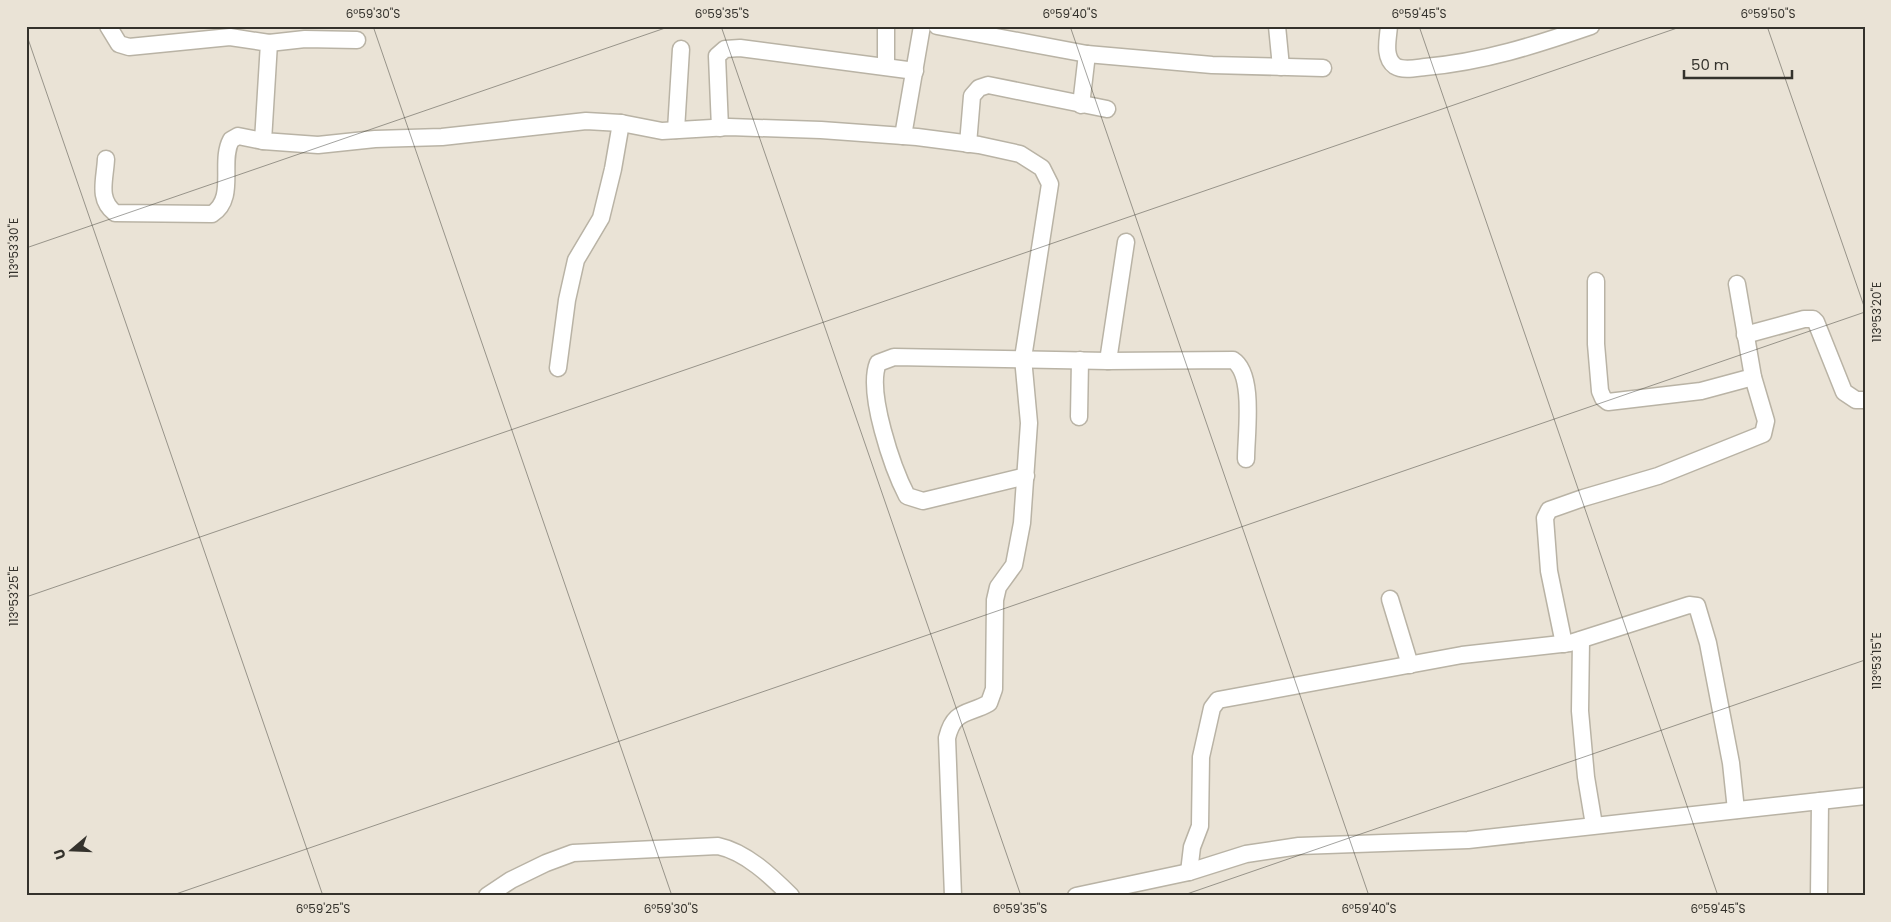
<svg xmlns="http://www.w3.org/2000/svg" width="1891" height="922" viewBox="0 0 1891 922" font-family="Poppins,sans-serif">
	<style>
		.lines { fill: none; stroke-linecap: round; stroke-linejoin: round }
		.minor-casing { stroke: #b9b3a5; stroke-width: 19 }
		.minor { stroke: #fff; stroke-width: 16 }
		.ticks { fill: none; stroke: #34322c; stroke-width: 1; stroke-opacity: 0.45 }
		.neatline { fill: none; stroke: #34322c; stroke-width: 2 }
		.ticks-label { font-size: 12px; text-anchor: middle; fill: #34322c }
	</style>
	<rect width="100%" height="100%" fill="#eae3d6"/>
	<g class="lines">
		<g class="minor-casing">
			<g id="minor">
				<path d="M108,26L119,44L129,47L230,37L269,43L263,141L318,145L375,139L442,137L586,121L621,123L662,131L729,127L821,130L917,137L979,145L1020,154L1042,168L1050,184L1023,358L1029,423L1022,523L1014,565L998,587L995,600L994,689L989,703C968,715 954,709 947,738L953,896"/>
				<path d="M937,26L1087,54L1212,65L1323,68"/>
				<path d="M1277,26L1281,67"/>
				<path d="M1389,26C1388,39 1383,57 1395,66C1403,71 1416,68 1425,67C1483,62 1536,45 1591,26"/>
				<path d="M269,43L305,39L357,40"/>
				<path d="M886,66V26"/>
				<path d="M1081,105L1087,54"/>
				<path d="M720,128L717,56L725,49L740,48L915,71"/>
				<path d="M676,130L681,49"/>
				<path d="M903,136L922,26"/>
				<path d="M968,144L972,96L979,88L988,85L1107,109"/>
				<path d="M106,159C105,180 97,199 115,213L212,214C237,198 219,162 231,140L238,136L263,141"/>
				<path d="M1596,281V344L1600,391L1603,398L1608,402L1701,391L1753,377"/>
				<path d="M1745,335L1804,319H1813L1816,322L1844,392L1856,400H1865"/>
				<path d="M1108,361L1126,242"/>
				<path d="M558,368L567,300L576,260L601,218L613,169L621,123"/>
				<path d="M1079,417L1080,360"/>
				<path d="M1026,476L923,501L907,496C893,469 866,392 878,363L894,357L1108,361L1233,360C1255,374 1246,434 1246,459"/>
				<path d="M1390,599L1410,665"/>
				<path d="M1581,640L1580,711L1586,777L1594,825"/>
				<path d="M1564,644L1549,571L1545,518L1549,510L1583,498L1658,476L1763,434L1766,421L1753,377L1737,284"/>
				<path d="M1189,872L1192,847L1200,826L1201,757L1212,708L1218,700L1462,655L1570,643L1689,605L1697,606L1708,643L1731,763L1736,810"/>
				<path d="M487,896L511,880L546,863L573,853L718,846C746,852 771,876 791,896"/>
				<path d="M1076,896L1189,872L1246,854L1299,846L1468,840L1865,796"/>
				<path d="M1819,896L1820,801"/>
			</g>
		</g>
		<use href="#minor" class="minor"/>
	</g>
	<path class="ticks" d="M373,26L672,896M721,26L1021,896M1070,26L1369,896M1419,26L1718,896M1767,26L1865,309M26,33L323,896M26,248L671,26M26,597L1683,26M170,896L1865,312M1181,896L1865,660"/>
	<rect width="1891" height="922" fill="none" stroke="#eae3d6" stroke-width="55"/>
	<g transform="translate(72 850) rotate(251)" stroke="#eae3d6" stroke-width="4" paint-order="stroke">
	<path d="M0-4L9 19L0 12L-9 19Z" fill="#34322c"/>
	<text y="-8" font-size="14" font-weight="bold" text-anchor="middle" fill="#34322c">U</text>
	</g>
	<path d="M1684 70v8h108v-8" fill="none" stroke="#34322c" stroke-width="2.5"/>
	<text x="1691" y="70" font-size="15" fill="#34322c" stroke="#eae3d6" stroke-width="4" paint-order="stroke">50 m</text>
	<rect x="28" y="28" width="1836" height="866" class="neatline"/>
	<g class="ticks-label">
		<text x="373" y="18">6°59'30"S</text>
		<text x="722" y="18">6°59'35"S</text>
		<text x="1070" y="18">6°59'40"S</text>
		<text x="1419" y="18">6°59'45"S</text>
		<text x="1768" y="18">6°59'50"S</text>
		<text transform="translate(14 248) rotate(-90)" y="4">113°53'30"E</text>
		<text transform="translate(1877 312) rotate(-90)" y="4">113°53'20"E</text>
		<text transform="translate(14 596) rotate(-90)" y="4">113°53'25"E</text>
		<text transform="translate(1877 661) rotate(-90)" y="4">113°53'15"E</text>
		<text x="323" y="913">6°59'25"S</text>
		<text x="671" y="913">6°59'30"S</text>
		<text x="1020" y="913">6°59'35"S</text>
		<text x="1369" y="913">6°59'40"S</text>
		<text x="1718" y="913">6°59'45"S</text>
	</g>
</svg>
